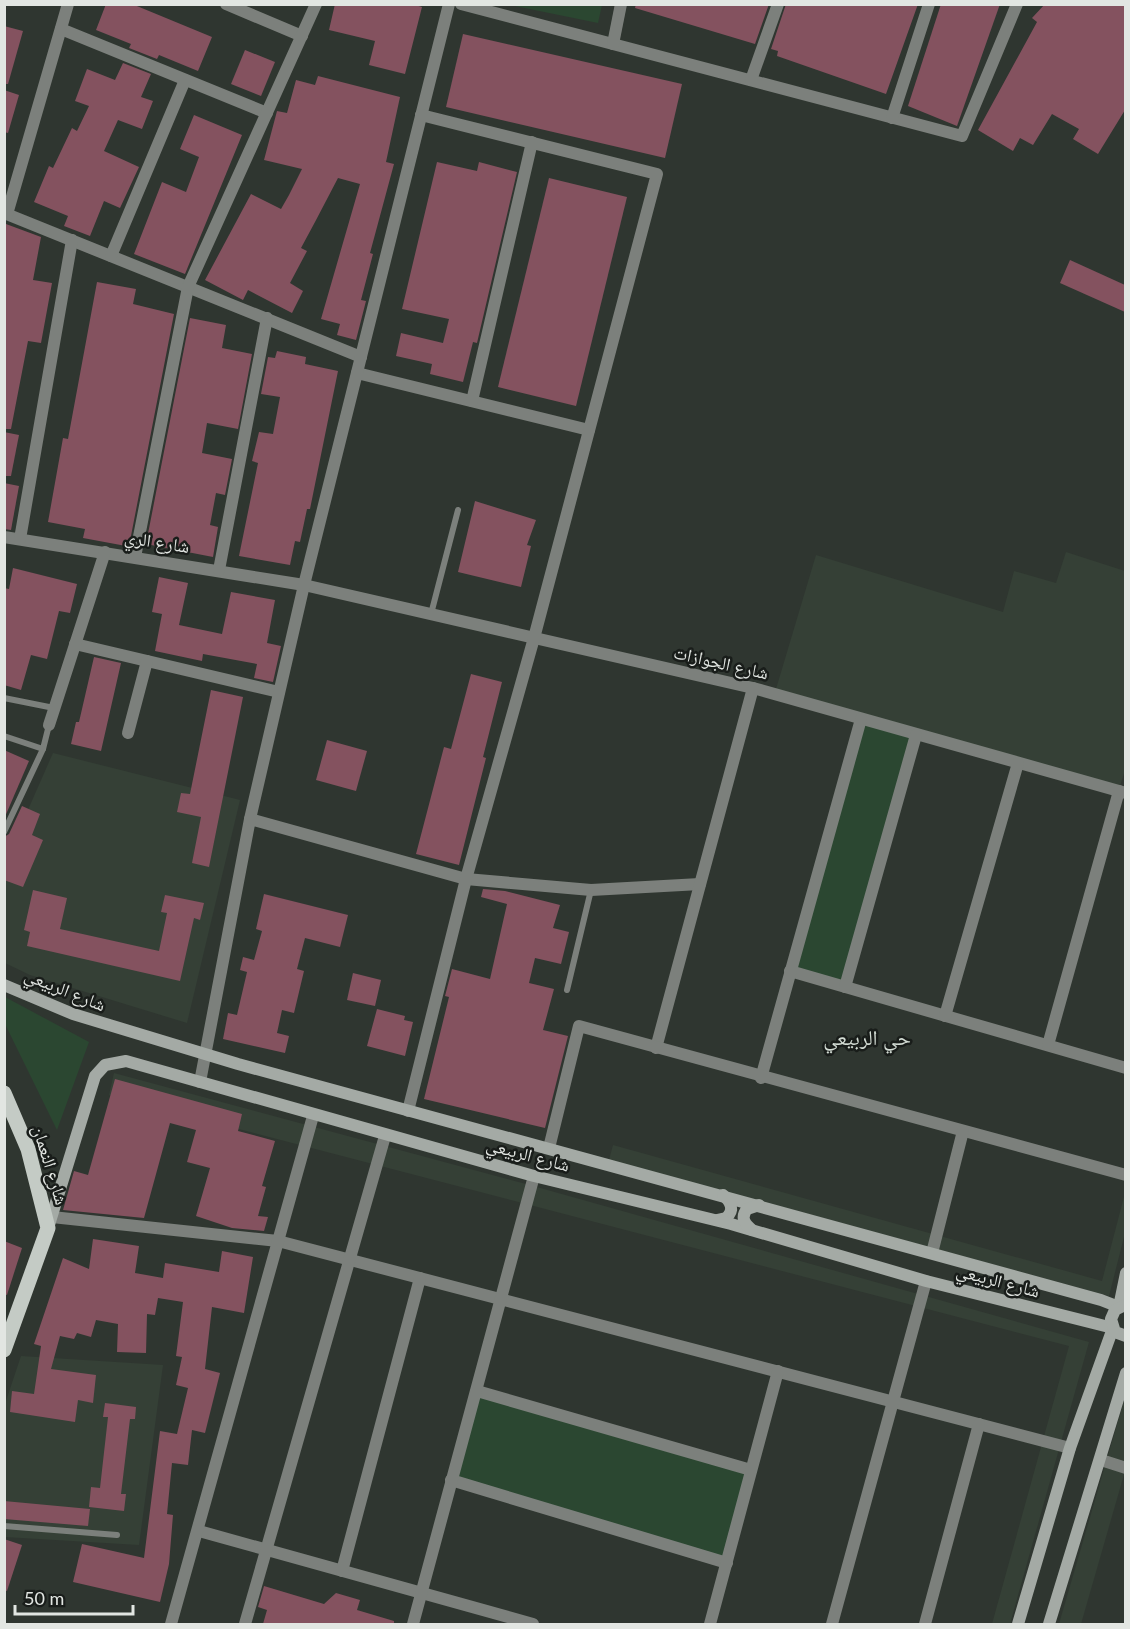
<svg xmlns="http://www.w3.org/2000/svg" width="1130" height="1629" viewBox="0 0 1130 1629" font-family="Lato,'Noto Naskh Arabic',sans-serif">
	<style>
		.built { fill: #354036 }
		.green { fill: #2b4731 }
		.building { fill: #84525f }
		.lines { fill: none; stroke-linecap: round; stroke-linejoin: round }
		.lane { stroke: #7c807c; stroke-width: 6 }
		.street { stroke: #7c807c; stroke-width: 12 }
		.secondary { stroke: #a4aaa5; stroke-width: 12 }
		.primary { stroke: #c4cbc5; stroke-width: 15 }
		.labels { text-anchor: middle; stroke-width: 5; stroke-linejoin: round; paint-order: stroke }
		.street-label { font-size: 18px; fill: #e2e6e2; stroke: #191d1a }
		.quarter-label { font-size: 21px; fill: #d3dcd4; stroke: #191d1a }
	</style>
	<rect width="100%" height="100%" fill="#2f3630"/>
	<g class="built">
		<path d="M1066,552L1125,571L1126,767L1120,786L776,689L816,555L1003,612L1014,571L1056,583Z"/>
		<path d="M53,753L240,800L187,1023L30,975L5,963V862Z"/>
		<path d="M114,1073L526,1184L1089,1342L1010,1624H992L1069,1346L109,1095Z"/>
		<path d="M613,1145L1102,1281L1125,1193V1233L1109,1296L609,1160Z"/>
		<path d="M21,1356L163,1365L139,1545L5,1537V1404Z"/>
		<path d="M1125,1397V1471L1081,1624H1059Z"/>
	</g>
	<g class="green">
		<path d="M510,5H602L598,23Z"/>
		<path d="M861,719L916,735L845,987L790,971Z"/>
		<path d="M5,997L89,1042L57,1130L5,1024Z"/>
		<path d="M477,1391L751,1470L727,1563L451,1480Z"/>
	</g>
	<g class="building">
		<path d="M106,4H132L212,37L198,71L159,55L157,59L129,48L131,44L96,30Z"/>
		<path d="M335,4H412L422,7L405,74L369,65L375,41L329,30Z"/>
		<path d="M636,4H769L755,44L635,8Z"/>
		<path d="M786,4H918L886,94L777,56L778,51L771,49Z"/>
		<path d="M941,4H1000L957,126L908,106Z"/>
		<path d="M1045,4H1125V110L1098,154L1073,139L1079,129L1052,114L1033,145L1020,138L1013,151L978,130L1037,22L1032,18Z"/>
		<path d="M4,26L23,31L8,84H4Z"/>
		<path d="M463,34L682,84L665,158L446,107Z"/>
		<path d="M245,50L275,62L261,96L231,84Z"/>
		<path d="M123,63L151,74L141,97L153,101L142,129L118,120L104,151L139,167L120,208L104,201L90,236L64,226L68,216L34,202L49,166L53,168L72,128L77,131L89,106L75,101L87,69L115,80Z"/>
		<path d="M318,76L400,97L386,162L394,164L370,253L373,254L361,300L366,301L356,340L337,335L340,324L321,319L360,184L338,178L315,222L301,248L307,251L290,283L303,291L292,313L248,290L243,300L205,280L251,194L281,209L289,195L302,169L264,160L277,111L287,113L296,80L315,85Z"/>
		<path d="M4,90L19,95L8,133L4,132Z"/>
		<path d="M194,115L242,135L185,274L134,254L162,182L186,192L199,157L180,149Z"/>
		<path d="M437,162L477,171L479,162L517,172L477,343L473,342L463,382L430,374L432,364L396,356L401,333L443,343L449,319L402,309Z"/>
		<path d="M549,178L627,197L576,406L498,387Z"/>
		<path d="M6,224L41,237L33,280L52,283L41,343L28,341L11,429H4Z"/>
		<path d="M1070,260L1125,285V312L1060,283Z"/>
		<path d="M97,282L136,289L133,304L174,314L130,541L127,540L126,546L83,538L85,529L48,522L63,438L68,439Z"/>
		<path d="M190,318L226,325L222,348L252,354L238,429L207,423L202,453L232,459L225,495L216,493L210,525L218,527L213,557L146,544Z"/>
		<path d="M277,351L306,357L305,364L338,371L310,509H307L300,542L295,541L290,565L239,556L258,463L252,461L259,432L273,434L280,397L261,394L268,357L275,358Z"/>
		<path d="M4,432L19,435L11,476H4Z"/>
		<path d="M4,483L19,486L11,530L4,529Z"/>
		<path d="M475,501L536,520L527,545L531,546L521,587L458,572Z"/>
		<path d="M13,568L77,584L70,613L59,611L47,659L31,655L21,690L4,685V588L9,589Z"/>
		<path d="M159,577L188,583L179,625L222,634L231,592L275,600L267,643L281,646L273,682L254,678L257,664L203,654L202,661L155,651L162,614L152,612Z"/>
		<path d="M94,657L121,663L101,751L71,744L76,722H79Z"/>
		<path d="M471,674L502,682L483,757L486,758L459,865L416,854L444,747L451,749Z"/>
		<path d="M211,690L243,697L209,867L192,863L201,817L177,812L181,793L190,794Z"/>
		<path d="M327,740L367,751L356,791L316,780Z"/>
		<path d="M4,750L29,761L4,819Z"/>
		<path d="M22,806L40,814L32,835L43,840L23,887L4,880V837L9,834Z"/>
		<path d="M483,889L505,891L560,905L553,928L569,932L561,964L535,958L529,983L554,989L543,1030L568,1036L545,1128L424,1099L449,997L445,996L452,969L490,979L507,904L481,897Z"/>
		<path d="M33,890L67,898L60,929L159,951L167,913L161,912L165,895L204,903L200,920L194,918L180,981L27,946L30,932L24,930Z"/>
		<path d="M264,894L348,915L340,947L305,938L297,969L304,971L294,1013L282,1010L277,1033L289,1036L285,1053L223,1039L228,1013L237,1015L247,972L240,970L243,957L254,960L262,931L256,929Z"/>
		<path d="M353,973L381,980L375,1006L347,1000Z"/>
		<path d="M377,1009L405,1016L404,1020L413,1022L405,1056L367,1046Z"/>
		<path d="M115,1079L242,1114L238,1131L275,1141L262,1186L266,1187L258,1216L268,1217L264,1231L232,1228L196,1216L210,1168L187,1162L196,1130L170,1123L144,1218L63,1210L74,1171L88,1175Z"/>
		<path d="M93,1239L139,1246L135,1273L163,1278L165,1263L219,1272L222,1251L253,1257L244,1313L212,1307L205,1369L220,1373L205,1433L192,1430L188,1465L172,1463L167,1514L173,1515L169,1564L160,1602L73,1582L82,1544L144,1558L160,1431L177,1434L188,1388L176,1385L182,1357L176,1356L183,1302L158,1298L155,1315L147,1314L146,1353L117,1352L118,1324L96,1320L91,1337L77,1333L74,1339L60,1336L51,1369L96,1375L93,1403L78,1400L75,1422L10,1412L12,1391L34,1394L41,1346L34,1344L63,1258L89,1269Z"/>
		<path d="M4,1241L22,1248L7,1295L4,1294Z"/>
		<path d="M105,1403L136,1407L135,1419H130L121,1494H126L124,1511L89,1507L91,1487L100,1488L108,1417H103Z"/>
		<path d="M4,1501L90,1509L88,1526L4,1519Z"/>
		<path d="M4,1539L22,1545L7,1591L4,1590Z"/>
		<path d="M264,1586L324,1604L336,1593L360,1600L357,1610L394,1621V1624H263L267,1610L258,1607Z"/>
	</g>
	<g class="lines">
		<g class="lane">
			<path d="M431,614L458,510"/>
			<path d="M4,698L54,708"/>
			<path d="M4,736L43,749L49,725"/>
			<path d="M4,832L43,749"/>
			<path d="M567,990L591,890"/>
			<path d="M4,1526L117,1535"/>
		</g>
		<g class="street">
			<path d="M226,4L302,36"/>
			<path d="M461,4L962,136L1017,4"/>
			<path d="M61,29L267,113"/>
			<path d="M613,44L621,4"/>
			<path d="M751,80L778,4"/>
			<path d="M892,118L929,4"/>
			<path d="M4,213L361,357"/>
			<path d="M7,214L68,4"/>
			<path d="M111,256L185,80"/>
			<path d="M357,373L589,430"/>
			<path d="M472,401L532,142"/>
			<path d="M4,537L304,585L753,688L1126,793"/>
			<path d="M20,539L72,240"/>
			<path d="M135,557L188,287L316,4"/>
			<path d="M219,570L267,318"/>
			<path d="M75,644L279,692"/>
			<path d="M49,725L105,552"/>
			<path d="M128,733L147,661"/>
			<path d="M250,819L466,879L591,890L700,884"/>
			<path d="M790,971L1126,1068"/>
			<path d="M845,987L916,735"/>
			<path d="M945,1016L1018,763"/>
			<path d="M1048,1045L1119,791"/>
			<path d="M656,1048L753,688"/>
			<path d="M761,1078L861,719"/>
			<path d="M200,1082L250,819L304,585L449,4"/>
			<path d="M408,1111L466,879L534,638L657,174L421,115"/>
			<path d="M549,1148L579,1026L1126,1175"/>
			<path d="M52,1217L278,1241L1070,1448"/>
			<path d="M932,1253L963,1131"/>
			<path d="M477,1391L751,1470"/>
			<path d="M1101,1460L1126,1468"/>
			<path d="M451,1480L727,1563"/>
			<path d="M199,1531L533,1624"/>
			<path d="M342,1571L420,1278"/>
			<path d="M171,1624L313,1116"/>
			<path d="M245,1624L385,1136"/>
			<path d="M413,1624L534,1176"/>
			<path d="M710,1624L778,1371"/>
			<path d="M832,1624L926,1281"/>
			<path d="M925,1624L979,1424"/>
		</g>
		<g class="secondary">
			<path d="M4,985L73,1014L238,1064L1101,1300L1119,1307L1126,1273"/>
			<path d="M717,1220L726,1218C735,1210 731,1202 723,1195"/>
			<path d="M48,1228L95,1076L105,1065L126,1061L534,1176L731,1224L926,1281L1113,1328L1070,1448L1018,1624"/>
			<path d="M752,1230C745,1224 740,1218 747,1209L759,1205"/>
			<path d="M1125,1305L1115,1310L1111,1319L1115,1332L1126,1336"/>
			<path d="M1049,1624L1126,1373"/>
		</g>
		<path class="primary" d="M4,1093L28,1149L48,1228L4,1350"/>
	</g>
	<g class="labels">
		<g class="street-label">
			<text transform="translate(157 542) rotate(9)" y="6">شارع الري</text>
			<text transform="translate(721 663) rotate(13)" y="6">شارع الجوازات</text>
			<text transform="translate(65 990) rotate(22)" y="6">شارع الربيعي</text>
			<text transform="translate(528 1155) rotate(15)" y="6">شارع الربيعي</text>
			<text transform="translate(50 1165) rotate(73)" y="6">شارع النعمان</text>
			<text transform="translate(998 1281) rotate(15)" y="6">شارع الربيعي</text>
		</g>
		<g class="quarter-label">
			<text x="867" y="1045">حي الربيعي</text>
		</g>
	</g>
	<rect width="1130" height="1629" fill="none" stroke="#e2e6e2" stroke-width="12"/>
	<path d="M15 1605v9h118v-9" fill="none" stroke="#e2e6e2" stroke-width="3"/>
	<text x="24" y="1605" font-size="18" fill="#e2e6e2" stroke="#191d1a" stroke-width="4.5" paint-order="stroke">50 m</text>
</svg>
